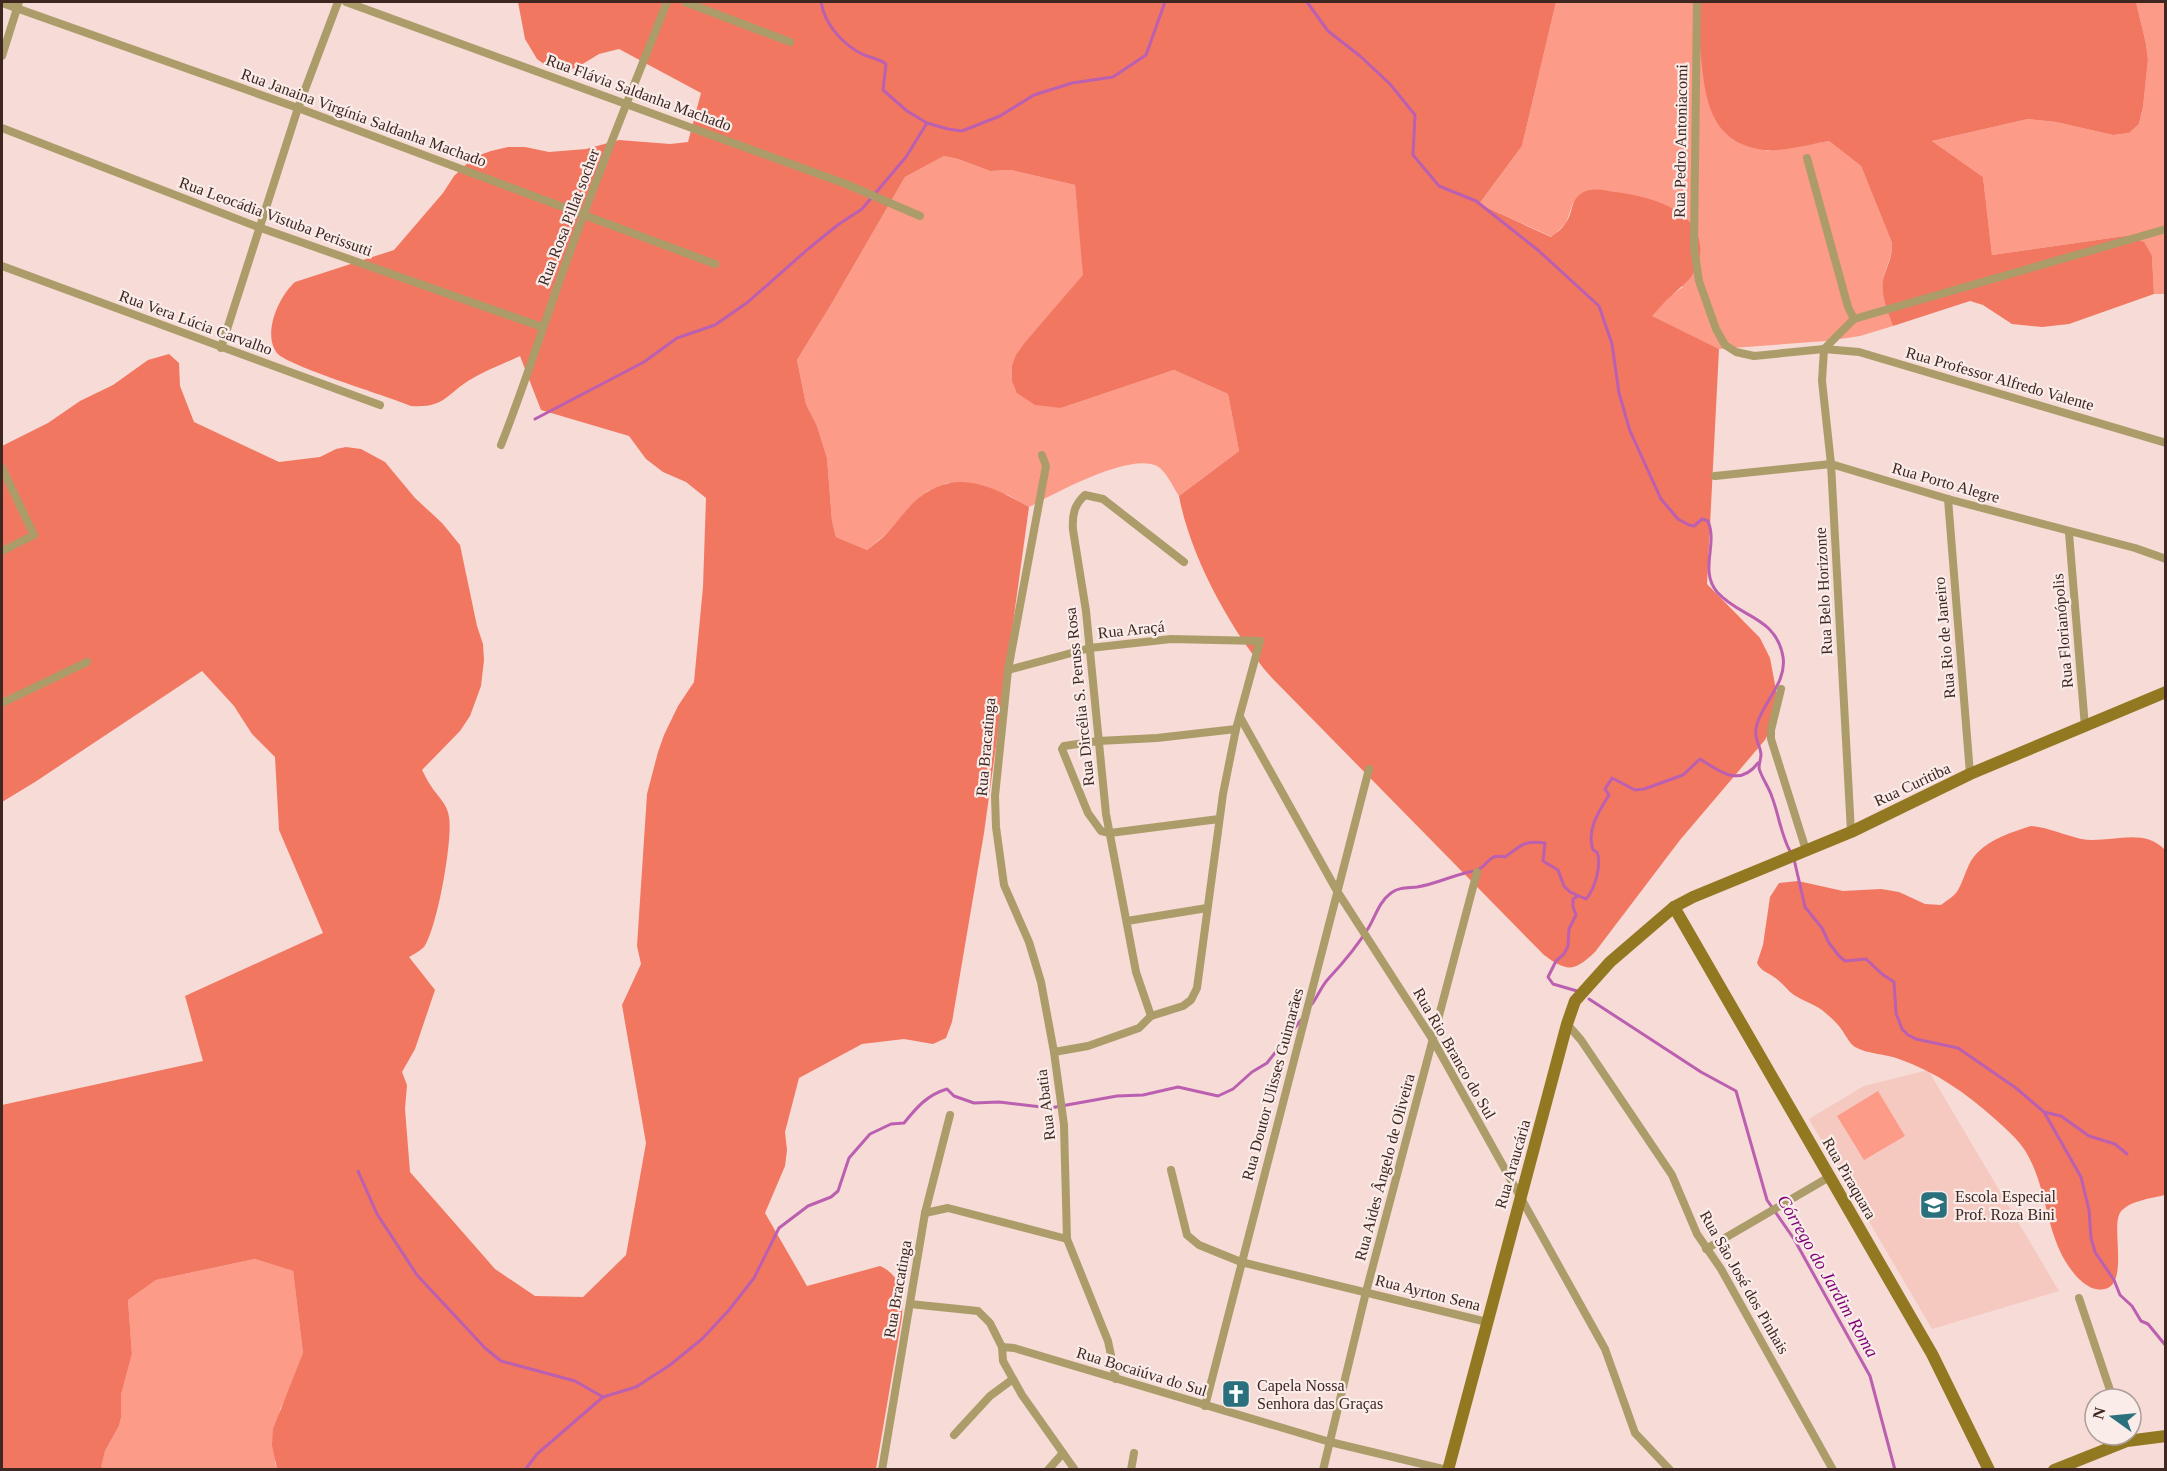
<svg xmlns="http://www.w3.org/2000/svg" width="2167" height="1471" viewBox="0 0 2167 1471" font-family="'Times New Roman',serif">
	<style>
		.built { fill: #f5c9c0 }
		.green { fill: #fb9b88 }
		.forest { fill: #f27761 }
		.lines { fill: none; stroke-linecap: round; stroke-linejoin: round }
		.stream { stroke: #bb5fb1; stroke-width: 3 }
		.street { stroke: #ac9c69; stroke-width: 8 }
		.secondary { stroke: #927821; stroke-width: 12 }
		.labels { text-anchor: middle; stroke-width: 4.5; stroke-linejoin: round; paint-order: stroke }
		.street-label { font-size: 16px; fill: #3e2621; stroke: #f9ece9 }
		.poi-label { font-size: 16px; fill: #3e2621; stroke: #f9ece9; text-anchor: start }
		.water-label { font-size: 18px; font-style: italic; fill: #7e0076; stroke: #f9ece9 }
	</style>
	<rect width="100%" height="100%" fill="#f6dbd6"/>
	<path class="built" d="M1928,1070L2059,1291L1932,1329L1809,1119L1864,1086Z"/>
	<g class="green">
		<path d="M1556,2H1692L1766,151L1829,141L1861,166L1892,243C1892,260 1886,265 1883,280C1880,295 1888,312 1893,326L1860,336L1826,341L1719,349L1651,316L1670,296L1683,287L1573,203L1566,223L1552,237L1479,204L1522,146Z"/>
		<path d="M2136,2H2165V294H2154L2152,256L2125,236L1992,255L1983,177L1932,141L2028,119L2056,122L2113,135L2129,133L2139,124L2143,107L2148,60L2146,44Z"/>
		<path d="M944,156L958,159L990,171L1011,170L1075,185L1084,275L1026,341L1061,408L1174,370L1228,394L1239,451L1179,496C1173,487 1166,471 1157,466C1130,452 1055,493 1029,507L1008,495L947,483L928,491L912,505L886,534L867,550L836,537L832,521L827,458L817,426L806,404L797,360L832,303L905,177Z"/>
		<path d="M1878,1091L1905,1136L1864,1160L1837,1116Z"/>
		<path d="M255,1259L293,1271L303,1353L290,1391L280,1409L275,1463L277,1469L106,1470L100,1468L105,1451L119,1426L121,1418V1395L132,1354L128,1300L156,1280Z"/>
	</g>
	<g class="forest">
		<path d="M518,2H1556L1522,146L1479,204L1551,237C1556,233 1562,229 1565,224C1573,215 1570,200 1582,193C1592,187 1604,190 1614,192C1651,196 1710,212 1699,261C1695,277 1682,286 1671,296C1664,302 1658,310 1652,316L1719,349L1707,584L1760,638L1770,658L1776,690V709L1773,725L1765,740L1680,840L1595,952C1574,972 1567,972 1544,955L1273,679C1232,634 1190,556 1179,496L1239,451L1228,394L1174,370L1061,408L1035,405L1017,393L1012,381V366L1016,355L1026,341L1083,275L1075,185L1011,170L990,171L958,159L944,156L905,177L832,303L797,360L806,404L817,426L827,458L832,521L836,537L867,550C874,544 882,539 888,532C896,523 904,513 912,504C952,466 988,484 1029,507L984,833L952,1022L946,1038L933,1044L904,1039L862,1044L799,1078L785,1132L787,1150L785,1166L765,1213L807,1286L880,1266C902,1276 903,1296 902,1317L876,1469H277L272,1445L273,1429L303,1353L293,1271L255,1259L156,1280L128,1300L132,1354L121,1395V1418L119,1426L105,1451L101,1467L106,1469H2V1105L203,1061L185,996L323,933L279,830L275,757L252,734L234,706L202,671L35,782L2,802V446L48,423L80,401L113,385L148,360L169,354L179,363L180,386L194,422L279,462L320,457L336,449L346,447L361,449L385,462L415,498L442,523L460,545L477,626L483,644L484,660L481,686L470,716L460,731L422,770C425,775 427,781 431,786C438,797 447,803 449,817C453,840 437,929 424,947C420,951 414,954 409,957L435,990L415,1049L402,1072L407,1085L405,1109L410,1172L495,1269L535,1296L583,1297L626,1255L646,1143L622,1005L641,964L637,946L647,794L658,752L664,735L678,706L694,682L703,587L706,498L686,482L663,472L646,459L629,436L541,410L520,356C503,364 484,371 468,381C444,397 443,408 411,406C388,396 287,366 277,353C262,334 279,296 295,282L394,250L443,193L454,176L474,157L491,151L508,147H525L549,152L586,149L619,140L670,144L688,142L701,93L619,49L599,54L576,68L566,70L548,67L537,59L525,39Z"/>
		<path d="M1692,2H2136L2146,44L2148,60L2143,107L2139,124L2129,133L2113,135L2056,122L2028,119L1932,141L1983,177L1992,255L2125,236L2144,242L2152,256L2154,294L2069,324L2042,327L2012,324L1983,305L1970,301L1893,326C1888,312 1880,295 1883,280C1887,264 1892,261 1892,243L1861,166L1829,141C1812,144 1779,152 1764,150C1687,140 1710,55 1692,2Z"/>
		<path d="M2031,826C2049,828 2064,835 2081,839C2109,844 2143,826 2165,850V1195C2153,1198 2127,1201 2120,1213C2110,1228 2133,1296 2096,1289C2089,1288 2082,1282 2077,1277C2044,1240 2050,1192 2026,1152C2018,1139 2006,1129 1995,1119C1966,1093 1936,1072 1899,1059C1886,1054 1867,1054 1855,1047C1849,1043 1844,1032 1839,1026C1834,1020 1828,1015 1822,1010C1814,1004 1803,1001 1794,995C1787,990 1782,982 1774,977C1767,972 1761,971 1757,963L1763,945L1770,897L1779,883L1798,881L1843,891L1881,889L1899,892L1925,904L1941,905C1946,901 1955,896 1958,890C1965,878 1967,863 1977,853C1992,838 2012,832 2031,826Z"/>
	</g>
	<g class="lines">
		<g class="stream">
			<path d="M821,2C825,25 843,45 864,55C872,58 879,59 886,64L883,90L907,111L927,123L948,129L962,131L1000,116L1034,95L1072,83L1113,77L1146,55L1165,2"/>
			<path d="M1307,2L1328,31L1360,56L1390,84L1415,115L1413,155L1439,186L1476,201L1539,251L1599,306L1612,344L1619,393L1630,431L1661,499L1678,519L1689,525L1694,526L1702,519L1708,521C1718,545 1699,570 1717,592C1740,618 1776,616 1783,657C1787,682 1764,701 1757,724C1753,740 1760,743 1761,754C1761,759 1759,763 1759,768C1761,777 1769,787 1772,797C1779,815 1781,836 1791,853"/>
			<path d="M535,419L644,362L677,338L715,325L748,302L808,249L839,224L862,209L906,157L927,123"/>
			<path d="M1794,859L1805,907L1822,928L1829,943L1839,956L1845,961L1866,959L1882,974L1894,982L1896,1013L1902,1029L1908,1035L1916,1039L1958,1048L2016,1088L2044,1112L2081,1177L2089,1210L2091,1238L2095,1252L2114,1280L2120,1295L2132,1306L2141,1321L2148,1324L2166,1346"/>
			<path d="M1577,991L1553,984L1548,977L1556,961L1564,954L1568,946L1569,929L1576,915L1573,907V899L1578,896"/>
			<path d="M1589,999L1701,1072L1736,1091L1767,1200L1794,1239L1870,1376L1895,1470"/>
			<path d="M1312,1004C1318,996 1322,985 1329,978C1344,962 1358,945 1369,927C1376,915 1379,902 1391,893C1399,887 1408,888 1417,887C1437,884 1455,874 1474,871C1489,868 1485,853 1505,857C1521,846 1523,840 1545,843L1543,861L1558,870L1564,886L1570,892L1586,899C1595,889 1602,864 1597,852L1593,850C1586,830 1599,811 1609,795L1605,789L1612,778L1635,790L1644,789L1683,775L1700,759C1719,771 1739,788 1758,763"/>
			<path d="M2044,1112L2061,1116L2089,1136L2115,1144L2127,1154"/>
			<path d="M358,1171L377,1214L417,1275L485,1348L501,1361L575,1381L603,1397"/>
			<path d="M525,1470L537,1454L603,1397L636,1387L670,1365L702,1339L729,1310L754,1278L779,1228L808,1206L831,1197L838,1191L849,1158L870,1134L891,1124L904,1123C917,1107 927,1095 947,1089L954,1096L974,1103L999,1102L1050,1108L1117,1096L1143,1095L1178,1087L1218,1096L1233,1089L1252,1072L1267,1063L1301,1020"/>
		</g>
		<g class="street">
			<path d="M346,2L846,184L920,216"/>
			<path d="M685,2L790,42"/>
			<path d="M1697,2L1694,248L1699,281L1716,329L1725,345L1736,352L1754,356L1824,349L1859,352L2166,443"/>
			<path d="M2,3L298,108L715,264"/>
			<path d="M2,56L19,2"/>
			<path d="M2,128L258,227L542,327"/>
			<path d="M1807,158L1848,307L1854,319L1824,349"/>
			<path d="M2,266L380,405"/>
			<path d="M1854,319L2166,229"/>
			<path d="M221,348L298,108L338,2"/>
			<path d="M1824,349L1822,381L1831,464L1851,832"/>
			<path d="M501,445C529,374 551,301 578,230C606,153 637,78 667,2"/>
			<path d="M1042,455L1046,466L1008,670L995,796L996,827L1004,885L1029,942L1041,982L1054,1052L1064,1125L1067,1239L1108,1341L1116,1379"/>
			<path d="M2,468L34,535L2,551"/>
			<path d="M1715,476L1831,464L1948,499L2135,548L2166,559"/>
			<path d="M1948,499L1970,774"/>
			<path d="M2069,533L2085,727"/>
			<path d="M1008,670L1090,648L1171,639L1260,641L1236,729L1223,794L1197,988L1191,1000L1183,1006L1151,1016L1139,1028L1088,1046L1054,1052"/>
			<path d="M1781,689L1771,730V739L1806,850"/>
			<path d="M2,703L87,662"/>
			<path d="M1240,717L1337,891L1433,1040L1605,1349L1635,1433L1670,1470"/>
			<path d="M1219,819L1110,833L1101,831L1088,813L1062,749L1064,746L1098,741L1157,738L1236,729"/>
			<path d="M1127,921L1207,908"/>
			<path d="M1151,1016L1136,972L1106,814L1086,611L1073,530C1072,515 1074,505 1085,495L1103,499L1184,562"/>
			<path d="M1567,1024L1581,1040L1672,1175L1697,1234L1721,1269L1833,1470"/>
			<path d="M1171,1170L1187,1235L1199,1245L1241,1262L1487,1322"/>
			<path d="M925,1213L948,1208L1067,1239"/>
			<path d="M1706,1249L1831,1176"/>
			<path d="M2079,1298L2113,1399"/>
			<path d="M910,1304L978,1311L990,1323L1002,1347L1003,1361L1022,1395L1075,1470"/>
			<path d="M1002,1347L1014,1348L1330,1442L1447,1470"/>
			<path d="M1205,1406L1369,769"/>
			<path d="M954,1435L990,1396L1013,1379"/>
			<path d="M882,1470L925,1213L950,1115"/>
			<path d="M1048,1470L1063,1453"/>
			<path d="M1131,1470L1134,1453"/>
			<path d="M1323,1470L1366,1292L1477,872"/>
		</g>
		<g class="secondary">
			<path d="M1674,907L1932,1354L1989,1470"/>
			<path d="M1448,1470L1567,1024L1575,1001L1610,962L1674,907L1693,897L1851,832L1970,774L2166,692"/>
			<path d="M2054,1470L2127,1441L2166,1436"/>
		</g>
	</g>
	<defs>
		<g id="school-square" transform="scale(1.5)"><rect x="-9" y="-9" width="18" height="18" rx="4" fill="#2a717d" stroke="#f9ece9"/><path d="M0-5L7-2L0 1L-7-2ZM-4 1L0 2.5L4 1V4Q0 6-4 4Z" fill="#fff"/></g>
		<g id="church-square" transform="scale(1.5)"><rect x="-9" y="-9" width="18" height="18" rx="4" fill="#2a717d" stroke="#f9ece9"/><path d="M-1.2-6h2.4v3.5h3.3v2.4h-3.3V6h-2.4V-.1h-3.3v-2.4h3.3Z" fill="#fff"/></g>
	</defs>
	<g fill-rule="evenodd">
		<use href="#school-square" x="1934" y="1205"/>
		<use href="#church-square" x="1236" y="1394"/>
	</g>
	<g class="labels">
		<g class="street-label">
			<text transform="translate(639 92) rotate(20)" y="6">Rua Flávia Saldanha Machado</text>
			<text transform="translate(364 117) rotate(20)" y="6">Rua Janaina Virgínia Saldanha Machado</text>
			<text transform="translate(1680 141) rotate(-89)" y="6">Rua Pedro Antoniacomi</text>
			<text transform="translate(276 216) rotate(20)" y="6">Rua Leocádia Vistuba Perissutti</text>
			<text transform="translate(568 217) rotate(-69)" y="6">Rua Rosa Pillat socher</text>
			<text transform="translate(196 322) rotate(20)" y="6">Rua Vera Lúcia Carvalho</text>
			<text transform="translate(2000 378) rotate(16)" y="6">Rua Professor Alfredo Valente</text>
			<text transform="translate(1946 482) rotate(16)" y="6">Rua Porto Alegre</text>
			<text transform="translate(1823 591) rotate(-93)" y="6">Rua Belo Horizonte</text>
			<text transform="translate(1131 629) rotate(-6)" y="6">Rua Araçá</text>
			<text transform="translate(2062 631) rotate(-95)" y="6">Rua Florianópolis</text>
			<text transform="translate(1944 638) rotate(-95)" y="6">Rua Rio de Janeiro</text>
			<text transform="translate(1079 697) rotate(-96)" y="6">Rua Dircélia S. Peruss Rosa</text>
			<text transform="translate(985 747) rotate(-85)" y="6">Rua Bracatinga</text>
			<text transform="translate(1912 784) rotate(-25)" y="6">Rua Curitiba</text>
			<text transform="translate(1455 1053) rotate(60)" y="6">Rua Rio Branco do Sul</text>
			<text transform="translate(1272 1084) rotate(-75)" y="6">Rua Doutor Ulisses Guimarães</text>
			<text transform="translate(1045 1105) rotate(-97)" y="6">Rua Abatia</text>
			<text transform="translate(1512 1164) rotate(-74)" y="6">Rua Araucária</text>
			<text transform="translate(1384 1167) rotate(-75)" y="6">Rua Aides Ângelo de Oliveira</text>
			<text transform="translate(1850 1178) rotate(60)" y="6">Rua Piraquara</text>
			<text transform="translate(1745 1282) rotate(60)" y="6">Rua São José dos Pinhais</text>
			<text transform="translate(897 1289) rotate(-80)" y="6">Rua Bracatinga</text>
			<text transform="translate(1428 1292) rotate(14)" y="6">Rua Ayrton Sena</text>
			<text transform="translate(1142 1371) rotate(17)" y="6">Rua Bocaiúva do Sul</text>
		</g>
		<g class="poi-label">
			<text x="1955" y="1202">Escola Especial<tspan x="1955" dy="18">Prof. Roza Bini</tspan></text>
			<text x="1257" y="1391">Capela Nossa<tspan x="1257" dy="18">Senhora das Graças</tspan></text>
		</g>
		<g class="water-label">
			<text transform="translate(1828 1276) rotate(60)" y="6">Córrego do Jardim Roma</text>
		</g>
	</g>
	<rect width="2167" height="1471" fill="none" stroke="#3e2621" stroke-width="6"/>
	<g transform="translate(2113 1417) rotate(285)"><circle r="28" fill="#f9ece9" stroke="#ae9d99" stroke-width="1.5"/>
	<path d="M0-4.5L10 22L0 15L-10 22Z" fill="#2a717d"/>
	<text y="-9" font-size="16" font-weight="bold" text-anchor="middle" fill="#3e2621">N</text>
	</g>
</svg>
